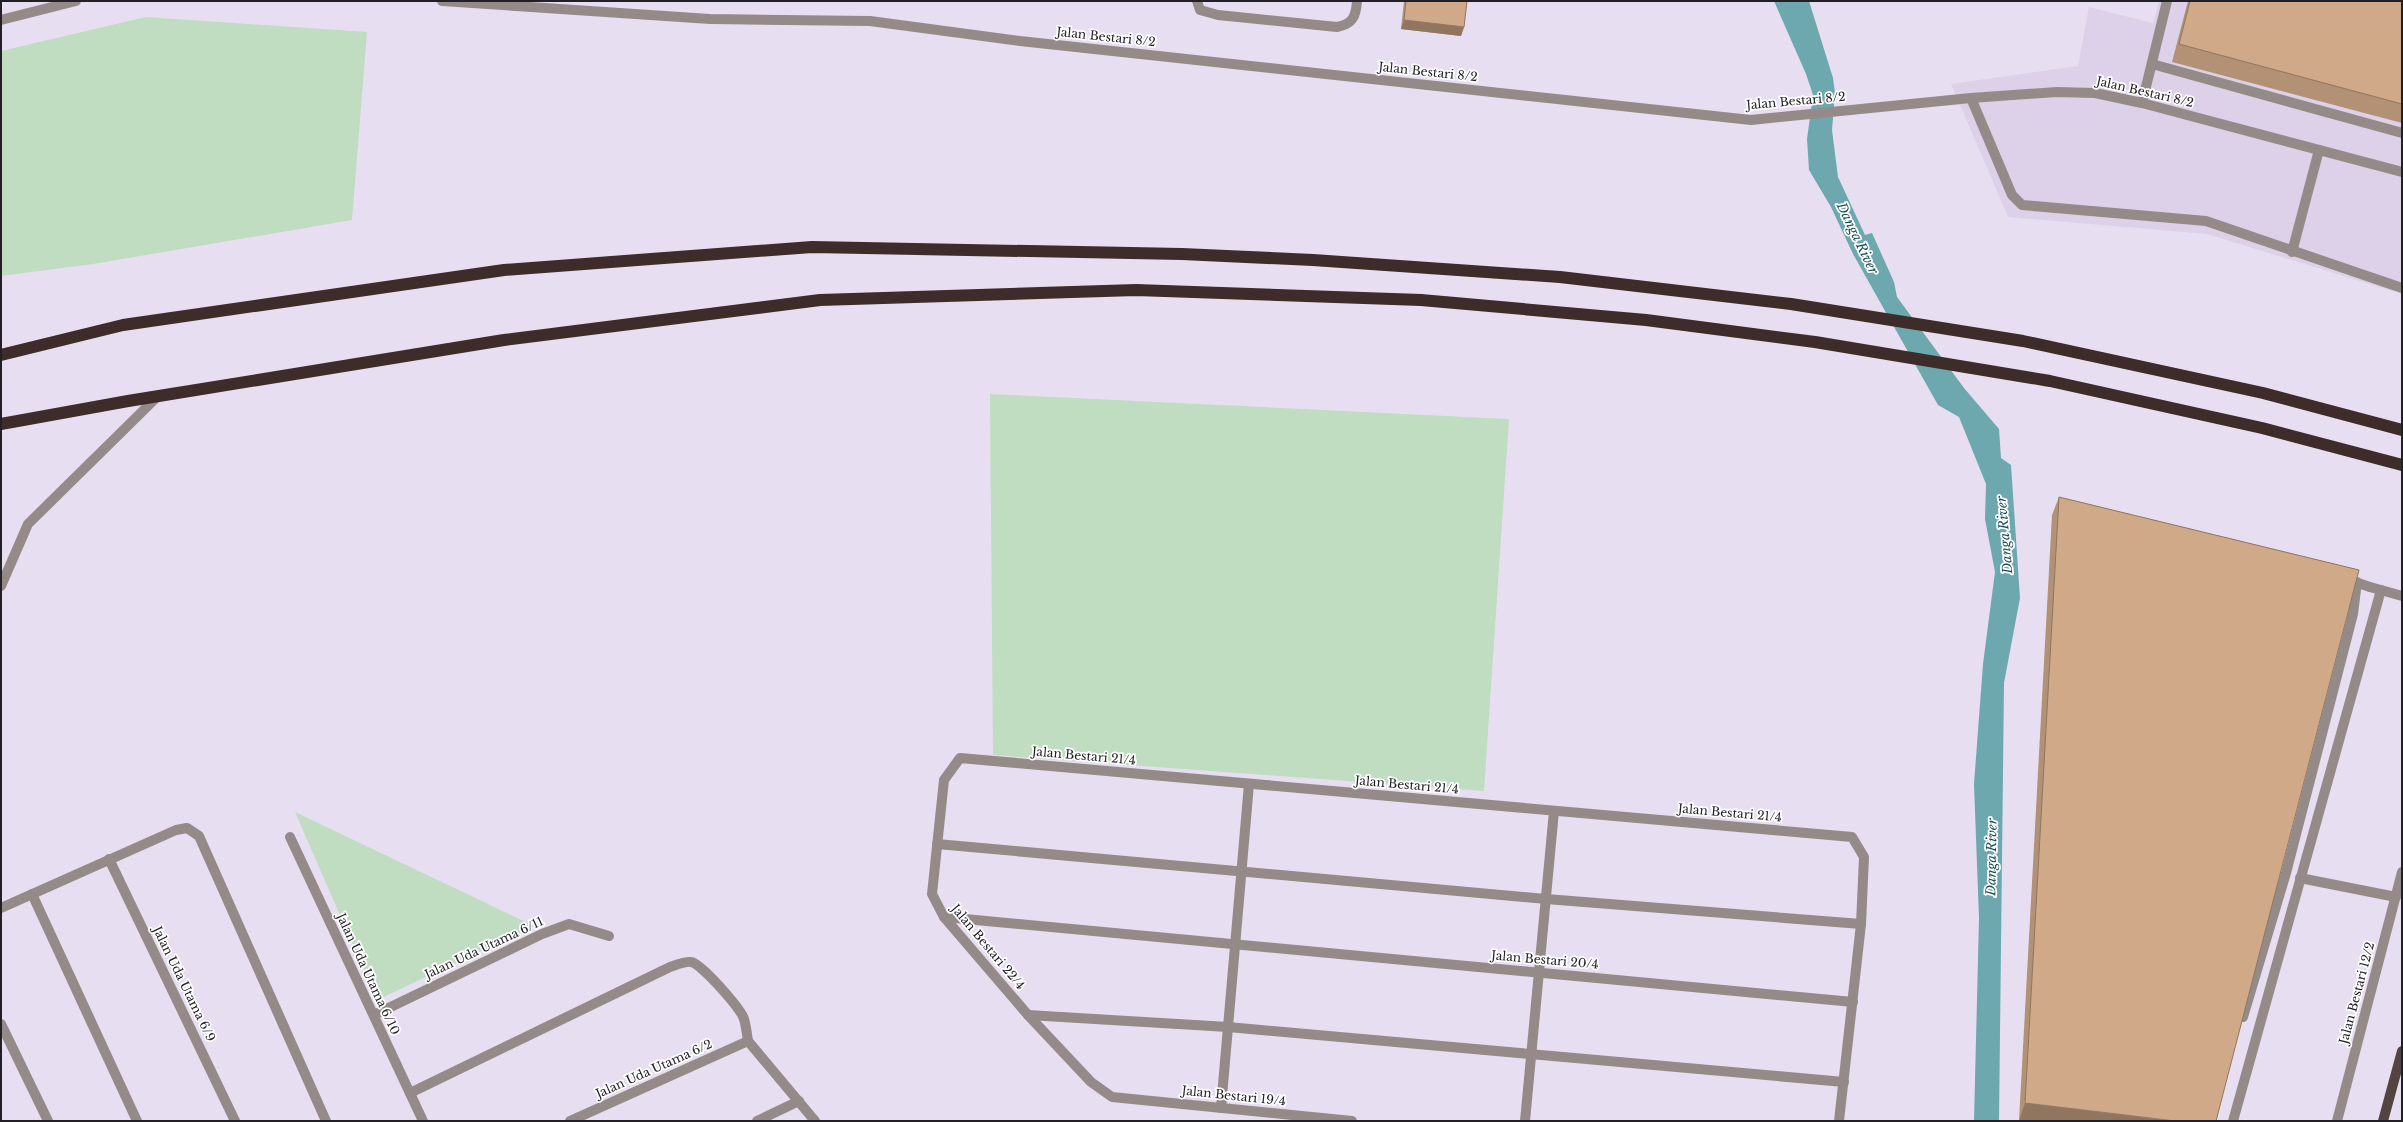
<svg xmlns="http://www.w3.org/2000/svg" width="2403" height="1122" viewBox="0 0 2403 1122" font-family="'Libre Baskerville',serif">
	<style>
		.built { fill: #dcd1e9 }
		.green { fill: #c0dcc1 }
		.water { fill: #6ca8ad }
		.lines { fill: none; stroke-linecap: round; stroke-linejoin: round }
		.service { stroke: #948b89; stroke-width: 10 }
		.minor { stroke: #948b89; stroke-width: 10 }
		.primary { stroke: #534442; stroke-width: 10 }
		.motorway { stroke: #3d2c2a; stroke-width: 12 }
		.wall { fill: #b29175 }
		.shaded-wall { fill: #91765f }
		.building { fill: #cfa988; stroke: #91765f }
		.labels { text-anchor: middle; stroke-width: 3.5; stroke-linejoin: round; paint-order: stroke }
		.street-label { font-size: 12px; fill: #222026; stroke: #fff }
		.water-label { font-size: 13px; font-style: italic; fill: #164d51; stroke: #fff }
	</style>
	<rect width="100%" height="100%" fill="#e7dff1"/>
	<path class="built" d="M2159,1H2402V294L2207,234L2008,217L1951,84L2078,66L2089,7L2153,23Z"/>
	<g class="green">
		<path d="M146,17L367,32L352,220L93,264L1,276V51Z"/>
		<path d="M990,394L1509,419L1484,791L993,755Z"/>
		<path d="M295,812L534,926L377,1000Z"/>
	</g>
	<path class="water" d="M1774,1H1809L1833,78L1835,93L1832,130L1838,177L1865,235L1872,233L1894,282L1897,297L1964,388L1999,429L2001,458L2011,465L2020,598L2004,683L1999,1121H1974L1979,918L1974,784L1983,664L1995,572L1985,519L1986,484L1959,417L1938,405L1853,254L1831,207L1809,170L1807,139L1813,95L1806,74Z"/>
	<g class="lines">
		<g class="service">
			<path d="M2152,64L2402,133"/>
			<path d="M1971,98L2012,195L2022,205L2206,221L2402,288"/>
			<path d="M2142,103L2167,1"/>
			<path d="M2292,252L2319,150"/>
			<path d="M2343,578L2370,587"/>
			<path d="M1,586L28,524L158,396"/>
			<path d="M937,844L1546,899L1861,924"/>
			<path d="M2300,878L2396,897"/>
			<path d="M32,894L137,1121"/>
			<path d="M1,908L176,830L187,828L199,836L326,1121"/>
			<path d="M1028,1015L1228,1027L1844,1082"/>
			<path d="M2243,1017L2286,873L2353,614L2357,582"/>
			<path d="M410,1093L670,967C676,965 685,961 691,962C701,963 741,1009 744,1019C746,1026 747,1034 748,1041"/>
			<path d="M757,1121L799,1101"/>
			<path d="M2233,1121L2381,590"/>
		</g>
		<g class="minor">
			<path d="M442,1L710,19L870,21L1020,41L1751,120L1971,98L2057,92L2095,93L2142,103L2402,172"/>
			<path d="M1197,1L1200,10L1218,15L1337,27C1353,24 1356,16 1357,1"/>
			<path d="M1,20L76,1"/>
			<path d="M2370,587L2402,596"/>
			<path d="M290,837L423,1121"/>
			<path d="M109,859L235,1121"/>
			<path d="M944,917L1853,1002"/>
			<path d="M374,1015L542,934L569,924L609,936"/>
			<path d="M1,1024L48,1121"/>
			<path d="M1221,1108L1249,784"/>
			<path d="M570,1121L748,1041L815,1121"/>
			<path d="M1352,1121L1112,1097L1091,1082L1028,1015L944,917L932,894L944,780L960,758L1852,837L1864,857L1861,924L1839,1121"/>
			<path d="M1525,1121L1554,811"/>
			<path d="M2337,1121L2402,872"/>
		</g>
		<path class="primary" d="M2383,1121L2402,1051"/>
		<g class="motorway">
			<path d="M1,355L123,325L504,270L812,247L1182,254L1313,260L1560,277L1791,304L2023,341L2263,393L2402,430"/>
			<path d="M1,424L128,401L504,340L820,300L1136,290L1421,300L1646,320L1815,342L2050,381L2262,428L2402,465"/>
		</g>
	</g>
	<g class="wall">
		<path d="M1404,1H1467L1464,27L1461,36L1401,29Z"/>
		<path d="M2188,1H2402V123L2172,62Z"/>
		<path d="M2059,497L2359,570L2019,1121L2052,515Z"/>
	</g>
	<g class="shaded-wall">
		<path d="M1147,1H1161V2Z"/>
		<path d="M1404,20L1464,27L1461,36L1401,29Z"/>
		<path d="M2025,1103L2175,1121H2019Z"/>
	</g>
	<g class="building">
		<path d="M1406,1H1467L1464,27L1404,20Z"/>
		<path d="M2190,1H2402V104L2179,44Z"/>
		<path d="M2059,497L2359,570L2216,1121H2175L2025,1103Z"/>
	</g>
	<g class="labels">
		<g class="street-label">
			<text transform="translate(1106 37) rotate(6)" y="4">Jalan Bestari 8/2</text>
			<text transform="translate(1428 72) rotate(6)" y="4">Jalan Bestari 8/2</text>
			<text transform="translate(2145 92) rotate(13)" y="4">Jalan Bestari 8/2</text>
			<text transform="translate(1796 101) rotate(-5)" y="4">Jalan Bestari 8/2</text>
			<text transform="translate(1084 756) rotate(5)" y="4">Jalan Bestari 21/4</text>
			<text transform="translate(1407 785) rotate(5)" y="4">Jalan Bestari 21/4</text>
			<text transform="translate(1730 813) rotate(5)" y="4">Jalan Bestari 21/4</text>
			<text transform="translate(988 947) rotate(50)" y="4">Jalan Bestari 22/4</text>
			<text transform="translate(484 948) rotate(-25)" y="4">Jalan Uda Utama 6/11</text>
			<text transform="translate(1545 960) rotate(5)" y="4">Jalan Bestari 20/4</text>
			<text transform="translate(368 974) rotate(65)" y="4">Jalan Uda Utama 6/10</text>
			<text transform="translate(184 984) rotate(64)" y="4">Jalan Uda Utama 6/9</text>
			<text transform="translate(2357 993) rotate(-75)" y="4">Jalan Bestari 12/2</text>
			<text transform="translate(654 1069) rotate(-24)" y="4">Jalan Uda Utama 6/2</text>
			<text transform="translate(1234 1096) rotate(6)" y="4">Jalan Bestari 19/4</text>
		</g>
		<g class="water-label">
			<text transform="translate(1858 238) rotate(64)" y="5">Danga River</text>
			<text transform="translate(2004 535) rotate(-95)" y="5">Danga River</text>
			<text transform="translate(1991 857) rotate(-89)" y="5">Danga River</text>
		</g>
	</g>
	<rect width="2403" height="1122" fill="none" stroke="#222026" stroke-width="4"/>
</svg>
